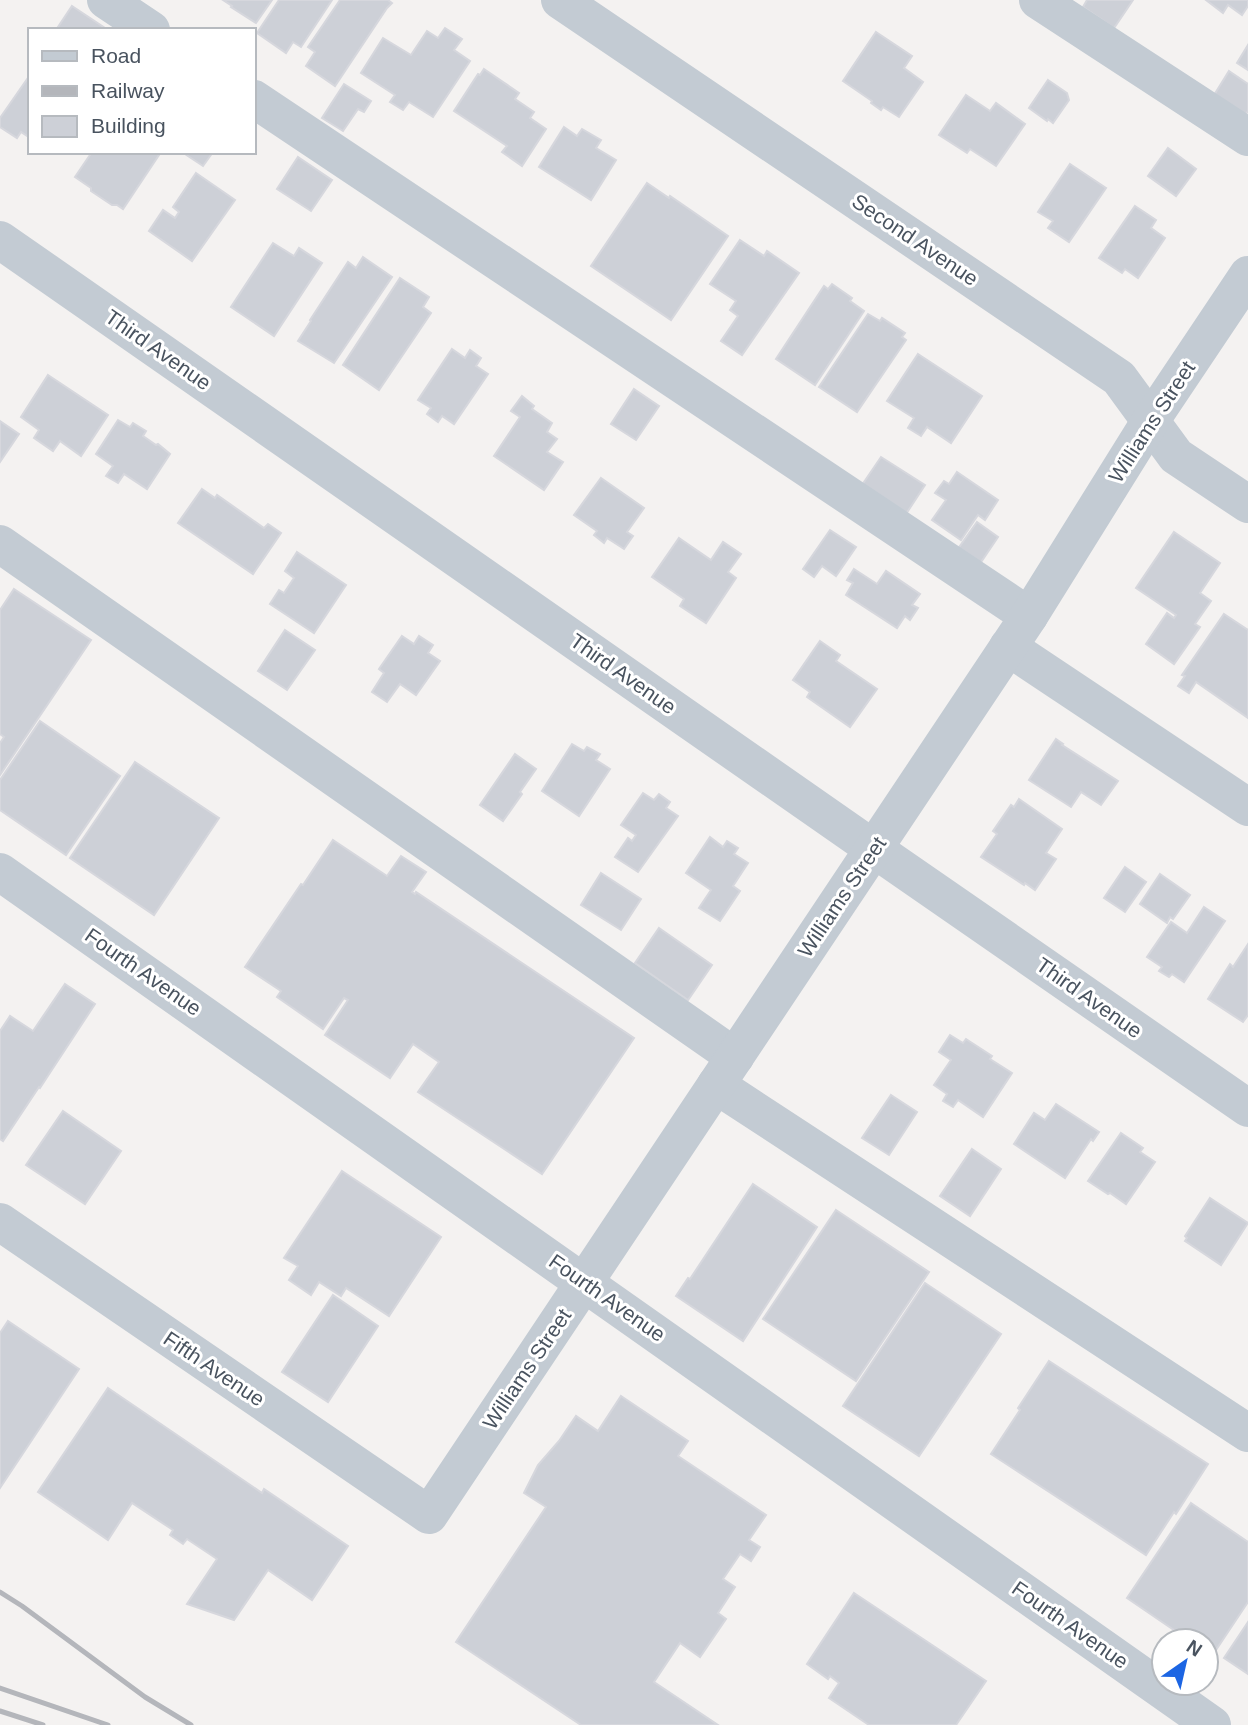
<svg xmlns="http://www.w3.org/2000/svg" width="1248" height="1725" viewBox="0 0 1248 1725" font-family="Helvetica,sans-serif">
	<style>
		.building { fill: #cdd0d7; stroke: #d6d7dd; stroke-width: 2 }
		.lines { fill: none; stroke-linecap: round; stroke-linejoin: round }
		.minor { stroke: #c3cbd3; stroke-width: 38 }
		.rail { stroke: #b4b6bb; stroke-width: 5 }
		.labels { text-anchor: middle; stroke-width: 6; stroke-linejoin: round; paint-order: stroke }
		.street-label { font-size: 21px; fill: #49535f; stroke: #fff }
	</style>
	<rect width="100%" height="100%" fill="#f4f2f1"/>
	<g class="building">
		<path d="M223,0H272L256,23L231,7L232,6Z"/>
		<path d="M279,0H332L301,47L293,42L286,53L257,33Z"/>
		<path d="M340,0H388L392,3L387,8L335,86L306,66L315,52L308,47Z"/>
		<path d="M1087,0H1133L1114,28L1083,7Z"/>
		<path d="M1206,0H1248V6L1242,15L1228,5L1223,13Z"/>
		<path d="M72,6L108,30H56Z"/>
		<path d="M445,28L462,39L454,50L470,61L433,117L409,102L403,110L390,102L395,95L361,73L383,38L411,55L427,31L438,38Z"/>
		<path d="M876,32L912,56L904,68L923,82L899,117L883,107L881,110L871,103L872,101L843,81Z"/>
		<path d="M1248,45V70L1237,63Z"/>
		<path d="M484,69L519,93L515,99L534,112L530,118L546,129L522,166L502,152L507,146L454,111L478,74L480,75Z"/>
		<path d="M1229,71L1248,84V111L1242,120L1211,100Z"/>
		<path d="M30,75V138L21,132L17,138L0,127V118Z"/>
		<path d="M1048,80L1067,93L1069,100L1053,123L1048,119L1047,121L1029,108Z"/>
		<path d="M344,84L371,101L364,112L358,109L343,131L322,118Z"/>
		<path d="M966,95L990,111L996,103L1025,124L996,166L970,149L967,153L939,135Z"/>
		<path d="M564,127L577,136L582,129L601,140L596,148L616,160L591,200L539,167Z"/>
		<path d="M1168,148L1196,169L1176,196L1148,176Z"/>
		<path d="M92,152H161L123,209L117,205H112L91,191V188L75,177Z"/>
		<path d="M182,152H213L203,166Z"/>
		<path d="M298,157L332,180L311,211L277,189Z"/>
		<path d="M1070,164L1106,188L1069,242L1048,228L1053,221L1038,212Z"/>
		<path d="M196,173L235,200L192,261L149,231L163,210L175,218L179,212L173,207Z"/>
		<path d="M647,183L669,198L670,196L728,236L671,320L591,266Z"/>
		<path d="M1135,206L1156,220L1151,228L1165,238L1138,278L1125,269L1122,273L1099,258Z"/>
		<path d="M740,240L764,256L767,251L799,273L742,355L721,341L738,316L730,310L736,301L710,284Z"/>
		<path d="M273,243L294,256L299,248L322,263L274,336L231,307Z"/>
		<path d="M363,257L392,277L334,363L298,341L311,321L310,320L348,262L356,268Z"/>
		<path d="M400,278L429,297L423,307L431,313L379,390L343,365Z"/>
		<path d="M832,284L852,298L850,301L864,311L815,385L776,359L824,286L828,289Z"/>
		<path d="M868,314L880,321L882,318L905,333L902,337L906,340L857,412L819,387Z"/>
		<path d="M452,349L465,358L470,350L481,358L476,366L488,374L454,424L442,416L438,422L427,414L431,408L418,400Z"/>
		<path d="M918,354L982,396L951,443L927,427L921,436L908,428L914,418L887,401Z"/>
		<path d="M48,375L108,415L81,456L60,441L53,451L34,438L39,430L21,417Z"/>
		<path d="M634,389L659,406L636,440L611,424Z"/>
		<path d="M522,396L534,406L532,409L552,423L547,432L557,439L547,452L563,462L544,490L494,456L520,417L511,411Z"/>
		<path d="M118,420L130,427L133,423L146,431L143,436L156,445L158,444L170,454L147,489L124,474L118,483L106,476L113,466L96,454Z"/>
		<path d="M0,421L19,434L0,462Z"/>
		<path d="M881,457L925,485L904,517L860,488Z"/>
		<path d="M957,472L998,500L985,520L978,515L961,540L932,520L946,500L935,493L944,481L949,484Z"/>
		<path d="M601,478L644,508L627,532L633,536L624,549L607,538L604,543L594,535L597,531L574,515Z"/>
		<path d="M202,489L215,498L217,495L264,528L268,524L281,533L253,574L178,523Z"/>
		<path d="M977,522L998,537L977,568L955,553Z"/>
		<path d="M830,530L856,547L836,576L822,566L814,577L803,569Z"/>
		<path d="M1174,532L1220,563L1200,593L1211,601L1195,624L1200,627L1174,664L1146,644L1167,613L1174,618L1176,615L1136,588Z"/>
		<path d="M679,538L711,560L723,542L741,554L728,572L736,578L706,623L680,606L684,599L652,577Z"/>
		<path d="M297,552L346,585L314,633L270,604L279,590L284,593L294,578L285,571Z"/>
		<path d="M854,569L877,584L886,571L920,594L912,605L918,608L910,620L905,616L897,628L846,595L853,583L847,580Z"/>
		<path d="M14,589L91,640L0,775V743L4,737L0,734V610Z"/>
		<path d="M1224,614L1248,630V718L1196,682L1189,693L1178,686L1185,676L1182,675Z"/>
		<path d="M285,630L315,650L287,690L258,671Z"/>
		<path d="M402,636L414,644L419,636L433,645L428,653L440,661L416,695L400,684L387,702L372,692L384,673L379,669Z"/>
		<path d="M820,641L840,655L836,661L877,689L850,727L807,697L810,692L793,680Z"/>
		<path d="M40,721L120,776L66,855L0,810V780Z"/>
		<path d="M1056,739L1063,744L1062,745L1118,781L1101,805L1081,792L1071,807L1029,780Z"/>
		<path d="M572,744L584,751L587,747L600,754L596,760L610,769L579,816L542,791Z"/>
		<path d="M515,754L536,769L520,792L522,794L503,821L480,805Z"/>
		<path d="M135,762L219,818L154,915L70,858Z"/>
		<path d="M643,793L654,800L659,794L670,802L666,808L678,816L638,872L615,857L628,838L632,841L636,835L621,825Z"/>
		<path d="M1019,799L1062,829L1046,853L1056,859L1035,890L1025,883L1024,885L981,857L997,834L993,831L1011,805L1014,807Z"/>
		<path d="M710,837L723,847L727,841L738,848L734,854L748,863L733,886L740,891L720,921L699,908L711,890L686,873Z"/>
		<path d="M333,840L387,876L401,856L426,872L412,892L415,894L416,892L634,1038L542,1174L418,1092L439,1062L413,1044L390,1078L325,1035L348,1000L344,998L323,1029L277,997L281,991L245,967L301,884L303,885Z"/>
		<path d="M1125,867L1146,882L1125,912L1104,898Z"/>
		<path d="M601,873L641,899L621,930L581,905Z"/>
		<path d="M1160,874L1190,895L1173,919L1170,917L1167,923L1140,904Z"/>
		<path d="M1204,907L1225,921L1184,982L1172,974L1169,977L1159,971L1162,967L1147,957L1171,922L1187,933Z"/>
		<path d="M659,928L712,965L688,1000L635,963Z"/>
		<path d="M1248,944V1015L1243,1022L1208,999L1230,964L1233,967Z"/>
		<path d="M65,984L95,1004L40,1088L39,1087L3,1141L0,1139V1031L10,1016L33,1031Z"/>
		<path d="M950,1035L963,1043L966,1039L992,1056L990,1059L1012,1073L983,1117L958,1100L953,1107L943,1101L947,1094L934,1085L951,1060L939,1052Z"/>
		<path d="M891,1095L917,1112L889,1155L862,1138Z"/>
		<path d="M1056,1104L1099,1132L1093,1141L1091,1139L1065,1178L1014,1144L1034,1113L1045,1120Z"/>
		<path d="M63,1111L121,1151L85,1204L26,1165Z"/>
		<path d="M1121,1133L1143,1148L1140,1152L1155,1162L1126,1204L1110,1193L1108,1194L1088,1181Z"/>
		<path d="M972,1149L1001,1169L970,1216L940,1196Z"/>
		<path d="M342,1171L441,1237L389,1316L346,1288L341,1296L319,1282L311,1295L289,1280L298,1266L284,1258Z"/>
		<path d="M753,1184L817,1227L743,1341L676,1296L688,1278L690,1279Z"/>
		<path d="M1210,1198L1248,1223L1221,1265L1185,1241L1187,1238L1185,1236Z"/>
		<path d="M836,1210L929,1272L856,1381L763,1319Z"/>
		<path d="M925,1283L1001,1334L919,1456L843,1406Z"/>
		<path d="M333,1295L378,1326L328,1402L282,1372Z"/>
		<path d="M8,1321L79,1369L0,1488V1333Z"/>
		<path d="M1049,1361L1208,1464L1176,1514L1174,1512L1146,1555L991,1454L1020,1410L1018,1408Z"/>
		<path d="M108,1388L262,1493L264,1489L348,1546L312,1600L268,1570L234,1620L187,1604L217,1559L187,1539L183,1544L170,1535L173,1530L132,1503L108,1540L38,1492Z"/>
		<path d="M621,1396L688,1441L678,1456L766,1515L749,1540L760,1547L751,1561L740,1554L723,1579L735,1587L718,1613L726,1619L700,1657L680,1643L654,1682L718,1725H581L456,1642L546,1507L524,1493L538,1465L559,1441L576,1416L598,1431Z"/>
		<path d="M1191,1503L1248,1542V1602L1212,1656L1206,1651V1641H1190L1127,1598Z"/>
		<path d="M854,1593L986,1681L956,1725H869L829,1698L839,1683L830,1676L828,1679L807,1664Z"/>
		<path d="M1248,1622V1674L1224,1658Z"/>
	</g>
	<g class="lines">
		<g class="minor">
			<path d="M106,0L151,30"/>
			<path d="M560,0L1119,378L1176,456L1248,504"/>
			<path d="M1038,0L1248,137"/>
			<path d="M254,99L1029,616"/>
			<path d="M0,240L874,849L1248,1108"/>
			<path d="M0,544L735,1057"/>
			<path d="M1008,647L1248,807"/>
			<path d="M0,872L1212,1725"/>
			<path d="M716,1085L1248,1433"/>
			<path d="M0,1222L429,1515L1029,616L1151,420L1248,275"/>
		</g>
		<g class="rail">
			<path d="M0,1592L22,1606L145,1697L191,1725"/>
			<path d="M0,1688L108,1725"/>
			<path d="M0,1711L43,1725"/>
		</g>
	</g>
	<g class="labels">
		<g class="street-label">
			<text transform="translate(915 240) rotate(34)" y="7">Second Avenue</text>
			<text transform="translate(158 350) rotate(35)" y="7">Third Avenue</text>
			<text transform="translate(1152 422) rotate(-57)" y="7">Williams Street</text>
			<text transform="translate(623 674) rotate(35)" y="7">Third Avenue</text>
			<text transform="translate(842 897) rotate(-56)" y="7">Williams Street</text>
			<text transform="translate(143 972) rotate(35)" y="7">Fourth Avenue</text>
			<text transform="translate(1089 998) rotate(35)" y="7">Third Avenue</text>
			<text transform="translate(607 1298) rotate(35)" y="7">Fourth Avenue</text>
			<text transform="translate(214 1369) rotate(34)" y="7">Fifth Avenue</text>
			<text transform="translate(527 1369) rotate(-56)" y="7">Williams Street</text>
			<text transform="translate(1070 1625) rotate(35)" y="7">Fourth Avenue</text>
		</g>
	</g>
	<rect x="28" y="28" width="228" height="126" fill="#ffffff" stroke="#b6babf" stroke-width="2"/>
	<rect x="42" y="51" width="35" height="10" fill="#c3cbd3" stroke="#b6babf" stroke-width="2"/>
	<text x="91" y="63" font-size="21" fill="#49535f">Road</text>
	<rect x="42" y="86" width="35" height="10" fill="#b4b6bb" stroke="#b6babf" stroke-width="2"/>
	<text x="91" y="98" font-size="21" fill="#49535f">Railway</text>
	<rect x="42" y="116" width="35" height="21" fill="#cdd0d7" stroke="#b6babf" stroke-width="2"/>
	<text x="91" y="133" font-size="21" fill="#49535f">Building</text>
	<g transform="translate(1185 1662) rotate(34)"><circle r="33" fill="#ffffff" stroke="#b6babf" stroke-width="2"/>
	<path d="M0-5L12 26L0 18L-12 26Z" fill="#1c65e3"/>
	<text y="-10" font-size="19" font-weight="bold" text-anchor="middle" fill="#49535f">N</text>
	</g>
</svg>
